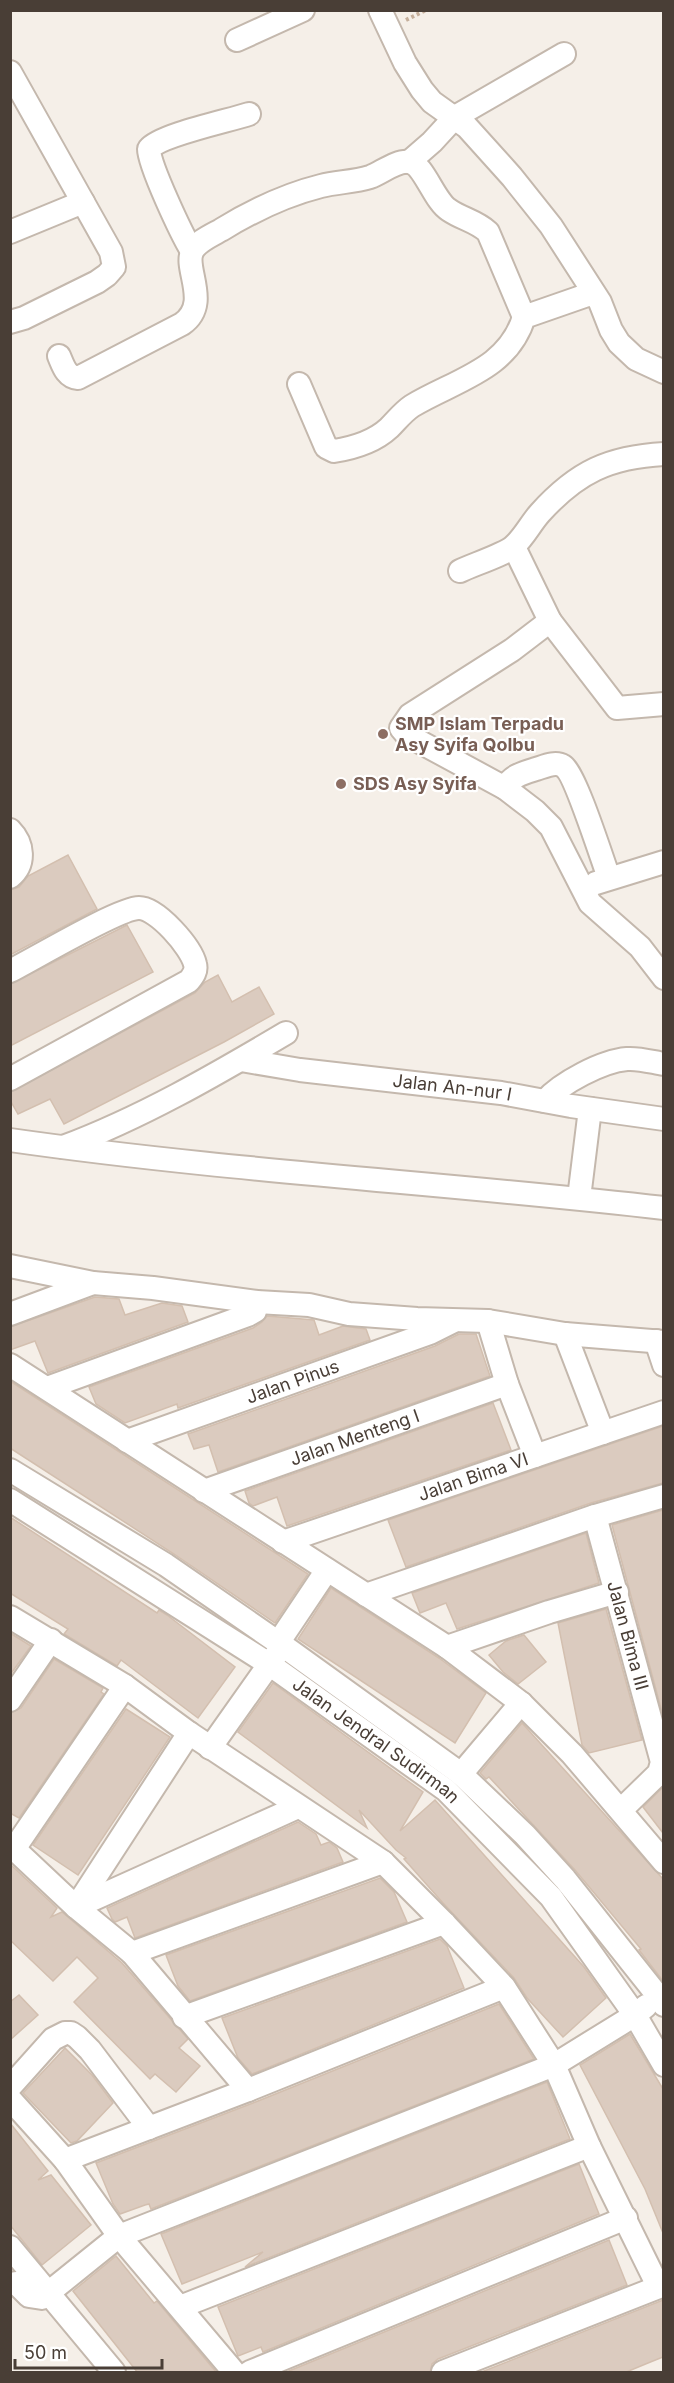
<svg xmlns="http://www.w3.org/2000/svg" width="674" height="2383" viewBox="0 0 674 2383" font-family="Inter,sans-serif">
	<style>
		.building { fill: #dbcbbf; stroke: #d3bfaf; stroke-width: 1.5 }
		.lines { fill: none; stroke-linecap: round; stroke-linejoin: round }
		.minor-casing { stroke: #c4b8ad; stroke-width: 26 }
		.path { stroke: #c4ae9a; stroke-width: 4; stroke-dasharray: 3 3; stroke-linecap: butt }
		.minor { stroke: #fff; stroke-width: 22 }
		.education-dot { fill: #8d6e63; stroke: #fff; stroke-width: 2 }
		.labels { text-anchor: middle; stroke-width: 4.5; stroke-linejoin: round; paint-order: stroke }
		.education-label { font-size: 18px; font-weight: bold; fill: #785e54; stroke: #fff; text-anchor: start }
		.street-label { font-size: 18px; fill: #493e36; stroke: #fff }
	</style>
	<rect width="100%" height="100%" fill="#f5efe8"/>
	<g class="building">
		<path d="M68,855L97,909L10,955V890L19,887L28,876Z"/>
		<path d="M127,925L153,972L10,1046V984Z"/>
		<path d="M218,975L232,1002L259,987L274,1014L224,1042L64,1124L50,1099L18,1114L10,1100V1092L195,993L205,982Z"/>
		<path d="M95,1297L119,1299L125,1315L162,1303L182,1306L188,1322L48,1373L35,1341L10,1350V1327Z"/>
		<path d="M267,1316L314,1320L319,1335L343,1326L366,1329L370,1340L178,1408L177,1404L125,1423L96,1404L89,1387L253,1328L262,1322Z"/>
		<path d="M459,1334H476L490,1376L218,1472L209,1445L194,1449L188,1434L435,1346Z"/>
		<path d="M10,1381L308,1574L275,1623L174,1554L10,1448Z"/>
		<path d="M493,1403L511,1450L287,1526L277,1497L253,1506L249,1503L245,1491Z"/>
		<path d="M663,1426V1483L591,1503L406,1567L388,1520Z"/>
		<path d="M663,1510V1716L612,1525Z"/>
		<path d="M10,1517L157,1613L159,1610L167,1615L235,1667L198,1718L121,1660L117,1666L64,1634L68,1629L10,1593Z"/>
		<path d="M586,1533L599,1583L457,1629L446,1603L420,1613L412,1593Z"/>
		<path d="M331,1588L439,1658L486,1693L455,1743L298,1639Z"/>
		<path d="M606,1609L642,1740L589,1753L582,1745L558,1623Z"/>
		<path d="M10,1633L31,1646L10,1675Z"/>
		<path d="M524,1635L546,1662L518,1684L503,1672L489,1655L506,1641Z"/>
		<path d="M54,1659L103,1688L101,1692L104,1694L19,1818L10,1813V1713L21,1708Z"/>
		<path d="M273,1683L423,1792L400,1831L435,1800L584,1967L606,1998L563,2037L527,1998L514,1978L443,1903L404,1859L406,1858L396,1850L359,1810L367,1828L238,1732Z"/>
		<path d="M126,1709L170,1737L78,1875L33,1845Z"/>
		<path d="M522,1723L663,1879V1981L639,1950L641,1949L575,1870L489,1777L486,1779L480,1773Z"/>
		<path d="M663,1787V1833L643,1807Z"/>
		<path d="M298,1822L316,1834L321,1845L329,1842L337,1848L343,1862L135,1938L127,1917L115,1922L112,1919L107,1908Z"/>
		<path d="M10,1864L57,1908L51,1917L62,1912L122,1963L188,2039L179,2048L200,2066L176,2092L155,2074L150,2079L74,2002L98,1978L77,1957L53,1981L10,1940Z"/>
		<path d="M380,1878L394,1892L407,1922L190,2001L178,1986L166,1955Z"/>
		<path d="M440,1939L447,1946L464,1988L252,2074L238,2058L222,2018Z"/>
		<path d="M19,1995L38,2015L10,2040V2002Z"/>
		<path d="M499,2004L534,2059L151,2209L149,2204L145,2205L120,2214L113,2204L96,2163L253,2103Z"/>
		<path d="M630,2034L663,2089V2233L645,2189L580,2065Z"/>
		<path d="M65,2048L92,2075L113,2103L77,2141L71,2143L23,2093Z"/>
		<path d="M547,2082L570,2139L245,2267L263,2252L182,2284L161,2234Z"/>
		<path d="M10,2123L48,2171L38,2180L51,2175L91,2225L42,2265L10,2225Z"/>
		<path d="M579,2164L599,2214L263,2352L261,2347L238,2356L218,2307Z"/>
		<path d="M609,2240L627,2285L438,2359L432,2364L430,2373H284Z"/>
		<path d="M116,2256L154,2303L157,2301L217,2373H138L73,2291Z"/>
		<path d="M663,2300V2357L648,2363L624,2373H479Z"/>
	</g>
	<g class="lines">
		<g class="minor-casing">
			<g id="minor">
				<path d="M380,10L405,63L422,90L432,102L467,127L512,177L551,226L600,302L611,330L619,343L636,359L664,372"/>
				<path d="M237,40L303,10"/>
				<path d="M10,72L111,252L114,267L107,275L97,282L24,318L10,322"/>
				<path d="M409,162L432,142L455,117L564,54"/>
				<path d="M10,232L83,202"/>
				<path d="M192,251C182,235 149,165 149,149C160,135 228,121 249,114"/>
				<path d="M59,356C63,365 66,377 78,378L182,324C211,304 184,269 192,252C196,242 212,235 221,230C252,211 285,195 321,186C337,182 354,182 370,177C381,173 397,160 409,162C424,164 434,201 449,210C462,219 476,221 488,232L524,317"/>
				<path d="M299,384L326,447L334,451C353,448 375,441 389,428C397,420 403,412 412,406C455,380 508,370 524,317L593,293"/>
				<path d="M514,547L550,621L512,650L410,715L401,728L407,735L505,788L535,811L551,827L590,903L640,947L664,978"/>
				<path d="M460,571C472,565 506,554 514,546C524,537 531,523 540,513C577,472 609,457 664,454"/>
				<path d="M550,621L617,708L664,704"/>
				<path d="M505,788C511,776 523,773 536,769C543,767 555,761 563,766C575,773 602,859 609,878"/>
				<path d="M10,830C23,843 26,864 10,877"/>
				<path d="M596,883L664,862"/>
				<path d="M10,971C34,959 119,908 139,908C157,908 191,947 195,964C197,971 193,976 189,981L10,1079"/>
				<path id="s1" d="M241,1060L300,1070L501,1093L571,1106L664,1119"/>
				<path d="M545,1101C561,1083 602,1061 627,1059C639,1058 652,1062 664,1064"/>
				<path d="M10,1140C227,1171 446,1183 664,1208"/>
				<path d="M63,1147C141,1118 215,1075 286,1033"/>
				<path d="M579,1198L590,1109"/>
				<path d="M10,1266L93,1283L153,1288L257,1302L309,1305L349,1314L417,1319L488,1321L565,1334L664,1342"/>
				<path d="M10,1314L93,1283"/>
				<path d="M488,1321L507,1384L535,1456"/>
				<path d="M565,1334L603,1433"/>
				<path d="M656,1341L664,1365"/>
				<path d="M10,1365L447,1647L521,1703L572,1754L664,1862"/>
				<path d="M47,1388L248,1315L255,1311L257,1302"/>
				<path id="s2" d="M127,1441L430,1333L452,1322"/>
				<path d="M10,1470L166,1565L289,1650L461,1774L525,1835L565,1879L658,1996L664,2005"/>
				<path id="s3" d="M204,1491L507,1384"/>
				<path id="s4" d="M10,1500L269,1664L446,1790L551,1897L635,2015L664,2065"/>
				<path id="s5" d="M595,1516L662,1762L659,1773L621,1810"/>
				<path id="s6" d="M283,1542L664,1412"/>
				<path d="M366,1595L595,1516L664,1496"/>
				<path d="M10,1617L125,1686L189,1733L383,1862L444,1923L504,1987L554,2065L589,2146L658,2286"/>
				<path d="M278,1643L327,1570"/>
				<path d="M447,1647L549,1612L617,1592"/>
				<path d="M10,1700L51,1640"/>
				<path d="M210,1748L278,1652"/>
				<path d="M461,1774L521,1703"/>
				<path d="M10,1845L76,1907L132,1953L248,2090"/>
				<path d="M14,1849L125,1686"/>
				<path d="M76,1907L298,1807"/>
				<path d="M76,1907L189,1733"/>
				<path d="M132,1953L383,1862"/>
				<path d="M184,2017L444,1923"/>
				<path d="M10,2087L53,2039L65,2033H71L77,2037L90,2050L149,2128"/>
				<path d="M10,2099L65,2160L119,2236L234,2372"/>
				<path d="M65,2160L248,2090L504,1987"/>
				<path d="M10,2247L114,2372"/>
				<path d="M10,2284L16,2283L29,2296L42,2298L119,2236L554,2065L635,2015L646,2006"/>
				<path d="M180,2307L589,2146"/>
				<path d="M250,2372L626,2218"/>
				<path d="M443,2372L664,2285"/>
			</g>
		</g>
		<path class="path" d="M406,20L426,10"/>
		<use href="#minor" class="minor"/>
	</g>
	<g class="education-dot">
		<circle cx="383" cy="734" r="6"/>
		<circle cx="341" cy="784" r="6"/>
	</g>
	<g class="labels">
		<g class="education-label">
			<text x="395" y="730">SMP Islam Terpadu<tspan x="395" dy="21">Asy Syifa Qolbu</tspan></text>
			<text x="353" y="790">SDS Asy Syifa</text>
		</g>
		<g class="street-label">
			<text dy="6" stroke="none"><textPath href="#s1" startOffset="213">Jalan An-nur I</textPath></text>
			<text dy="6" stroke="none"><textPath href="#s2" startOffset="176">Jalan Pinus</textPath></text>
			<text dy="6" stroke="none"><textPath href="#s3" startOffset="160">Jalan Menteng I</textPath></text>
			<text dy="6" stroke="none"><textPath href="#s6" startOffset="201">Jalan Bima VI</textPath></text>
			<text dy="6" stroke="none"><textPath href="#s5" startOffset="124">Jalan Bima III</textPath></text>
			<text dy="6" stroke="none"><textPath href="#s4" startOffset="438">Jalan Jendral Sudirman</textPath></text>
		</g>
	</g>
	<rect width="674" height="2383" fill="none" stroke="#493e36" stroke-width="24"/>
	<path d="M15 2359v9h147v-9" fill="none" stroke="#493e36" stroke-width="3"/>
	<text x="24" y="2359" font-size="18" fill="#493e36" stroke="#ffffff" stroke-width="4.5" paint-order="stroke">50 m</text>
</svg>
